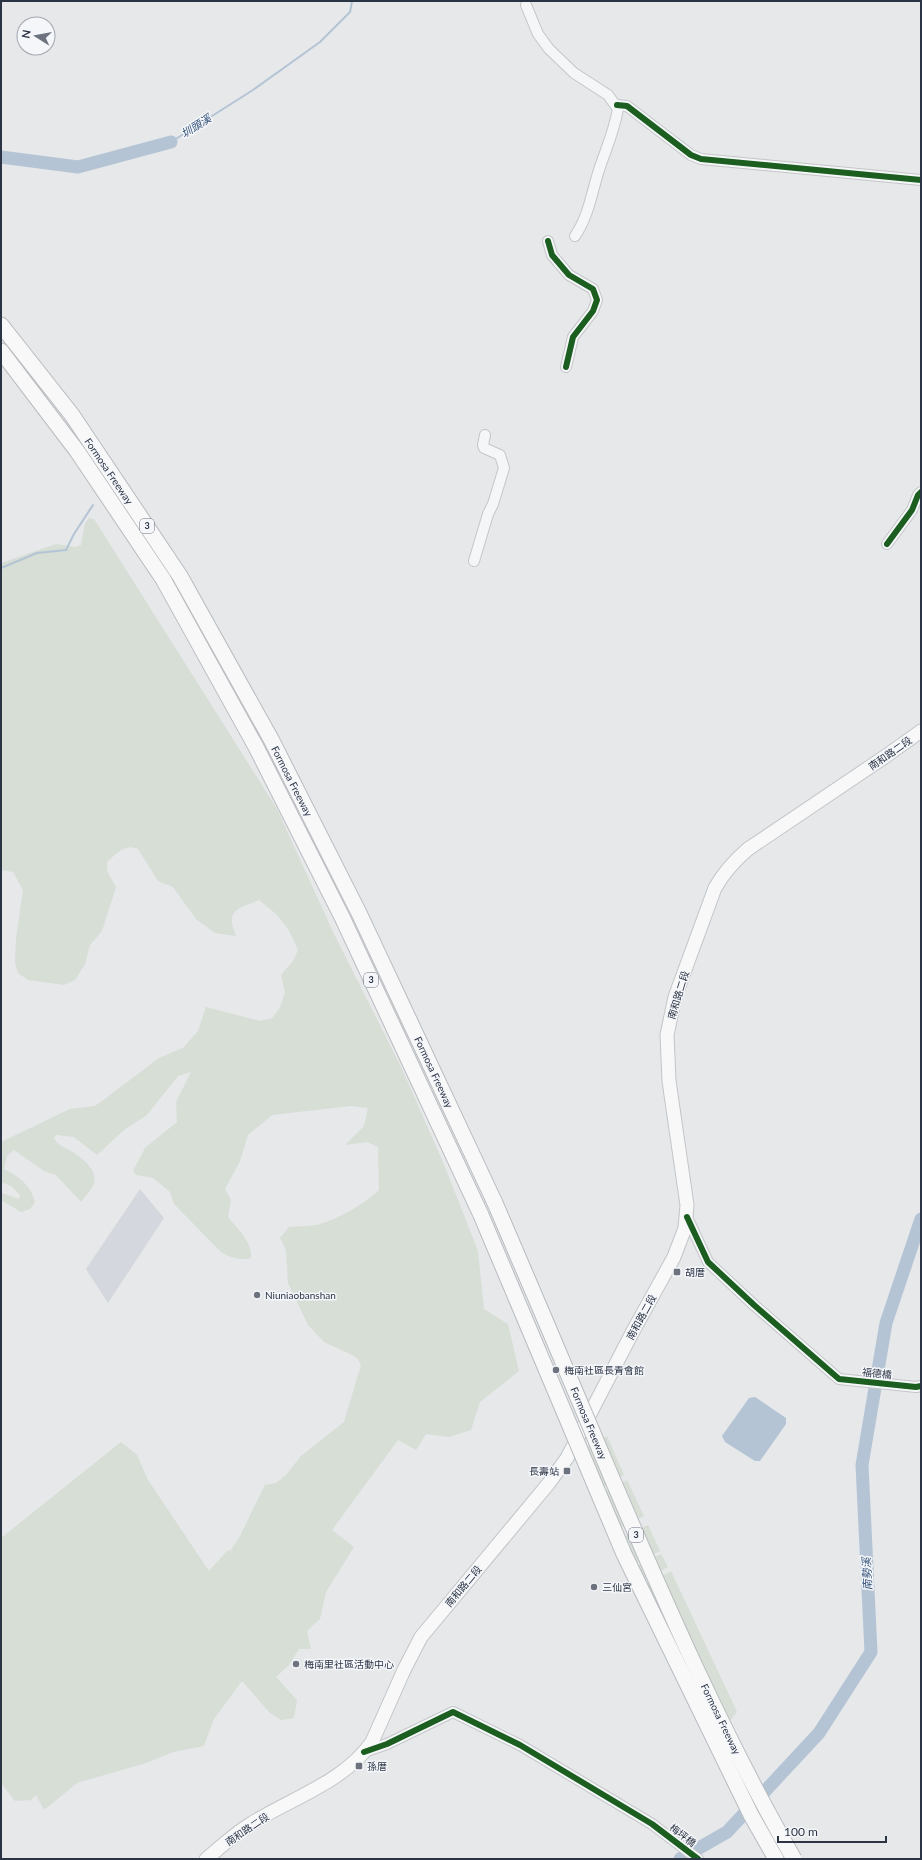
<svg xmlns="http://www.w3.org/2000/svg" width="922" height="1860" viewBox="0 0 922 1860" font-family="Lato,'Noto Sans TC',sans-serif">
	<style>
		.built { fill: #d4d7dd }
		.green { fill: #d6ded6 }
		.water { fill: #b4c4d5 }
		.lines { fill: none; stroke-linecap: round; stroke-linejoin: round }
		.stream { stroke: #b4c4d5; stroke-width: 2 }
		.river { stroke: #b4c4d5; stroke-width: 13 }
		.minor-casing { stroke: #c4c6c8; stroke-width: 12 }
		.major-casing { stroke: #c2c5c8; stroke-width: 15 }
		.highway-casing { stroke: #b8bbbf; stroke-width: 17 }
		.minor { stroke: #f5f6f7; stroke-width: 10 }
		.major { stroke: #f8f8f8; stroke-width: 13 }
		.highway { stroke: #f8f8f8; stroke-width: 15 }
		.highway-bridge-casing { stroke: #b8bbbf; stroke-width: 17; stroke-linecap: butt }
		.highway-bridge { stroke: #f8f8f8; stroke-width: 15 }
		.cycleway-casing { stroke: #f4f6f9; stroke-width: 8 }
		.cycleway { stroke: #1b5e20; stroke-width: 6 }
		.poi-dot { fill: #6c737f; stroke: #f4f6f9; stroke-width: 1.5 }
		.labels { text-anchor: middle; stroke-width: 3; stroke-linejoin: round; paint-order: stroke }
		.shield { fill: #f4f6f9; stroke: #676e7b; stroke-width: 1 }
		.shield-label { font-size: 9px; font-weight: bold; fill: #2b3445 }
		.street-label { font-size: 10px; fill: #2b3445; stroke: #f4f6f9 }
		.poi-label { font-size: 10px; fill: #2b3445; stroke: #f4f6f9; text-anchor: start }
		.water-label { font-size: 11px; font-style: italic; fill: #34527a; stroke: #f4f6f9 }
	</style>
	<rect width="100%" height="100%" fill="#e6e8ea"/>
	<path class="built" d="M140,1189L164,1218L108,1303L86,1269Z"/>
	<g class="green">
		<path d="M89,518L94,519L277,809L334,934L402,1069L445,1167L478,1251L484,1309L508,1324L519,1371L480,1402L471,1430L449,1437L426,1434L416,1450L398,1440L332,1530L354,1547L326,1592L320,1619L307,1631L311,1649H299L289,1665L276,1677L297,1700L294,1718L281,1720L270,1713L242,1681L214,1719L204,1746L173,1752L146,1763L77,1783L44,1810L36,1795L31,1800L15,1801L1,1783V1538L121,1442L137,1455L148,1480L209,1571L228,1550L230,1551L239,1538L265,1485L276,1483L286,1475L301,1456L344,1422L361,1365L358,1359L352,1355L324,1342L308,1325L288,1283L286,1250L280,1238L289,1227C298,1226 310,1227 320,1224C338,1219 366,1203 379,1190L378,1147L367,1142L345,1145L364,1126L368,1108L351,1106L272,1115L248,1135L240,1161L225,1189L231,1200L228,1217C237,1228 253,1243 251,1258C241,1261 229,1257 221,1252L174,1204L170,1192L153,1178L136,1175L133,1171L145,1148L177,1122L176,1102L191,1072L178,1076L147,1115L124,1130L97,1155L74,1137L56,1135L54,1138C57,1145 63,1146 69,1150C79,1155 98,1169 94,1183C92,1189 85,1197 81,1202L56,1175L44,1171L14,1150L7,1156L4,1169C18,1176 31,1185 35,1202L30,1209L21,1212L1,1200V1193L19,1199L20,1195L11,1186L1,1182V1142L70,1109L95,1106L102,1101L159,1058L183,1048L198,1031L206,1007L260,1021L272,1018L280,1008L285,992L281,975L293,961L298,950C288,925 280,916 259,900C237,909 225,910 236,936L215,933L196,919L173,887L158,881L138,849C125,843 116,854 107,862V871L116,887L102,931L90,945L85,964L75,980L64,985L28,980L18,973L15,962L16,939L23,890L13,872L1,870V563L56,544L76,547L81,545L85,523Z"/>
		<path d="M607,1436L624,1475L592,1494L574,1453Z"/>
		<path d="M627,1480L644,1516L611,1532L594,1497Z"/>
		<path d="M648,1525L660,1551L625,1568L613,1542Z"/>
		<path d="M661,1554L668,1567L633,1585L626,1571Z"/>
		<path d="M671,1571L737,1712L709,1747L636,1591Z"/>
	</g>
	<path class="water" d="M755,1397L786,1418V1424L760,1461H755L725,1442L722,1436L749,1398Z"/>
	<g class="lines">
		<g class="stream">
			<path d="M171,142L253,90L320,42L350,12L352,1"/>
			<path d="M1,568L37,553L66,550L74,534L93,505"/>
		</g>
		<g class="river">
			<path d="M1,157L78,167L171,142"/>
			<path d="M680,1859L727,1832L819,1733L871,1652L862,1465L886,1323L921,1219"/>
		</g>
		<g class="minor-casing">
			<g id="minor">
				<path d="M526,5L538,34L549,49L574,73L608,95L618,109C614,131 608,144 601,164C592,189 590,214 575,236"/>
				<path d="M617,105L627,106L691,155L701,159L921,180"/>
				<path d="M548,241L552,255L569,275L593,289L597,300L593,311L573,337L566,367"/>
				<path d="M887,544L912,510L918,495L921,492"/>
				<path d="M474,561L488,514L493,504L504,468L500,455L484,448L483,445L485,435"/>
				<path d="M687,1217L708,1262L754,1305L839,1379L916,1387L921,1386"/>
				<path d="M364,1752L387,1744L453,1712L520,1745L652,1824L698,1859"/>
			</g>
		</g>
		<g class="major-casing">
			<path id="major" d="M206,1859C221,1847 235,1833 252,1823C292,1798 344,1782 372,1742L404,1670L421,1637L549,1483L567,1458L632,1333L674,1257L685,1228L687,1205L669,1081L667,1035L675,997L715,888C724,872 734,861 748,849L886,756L921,731"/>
		</g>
		<g class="highway-casing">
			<g id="highway">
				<path d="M1,325L72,415L180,576L272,741L359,913L495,1203"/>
				<path d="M1,351L77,451L163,579L256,747L342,917L481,1215"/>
			</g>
		</g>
		<use href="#minor" class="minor"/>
		<use href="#major" class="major"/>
		<use href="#highway" class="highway"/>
		<g class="highway-bridge-casing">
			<g id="highway-bridge">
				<path d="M495,1203C535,1296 575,1390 614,1483C669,1611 725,1739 794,1859"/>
				<path d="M481,1215L624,1554L751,1815L776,1859"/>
			</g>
		</g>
		<use href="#highway-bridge" class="highway-bridge"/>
		<g class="cycleway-casing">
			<g id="cycleway">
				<path d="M617,105L627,106L691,155L701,159L921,180"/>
				<path d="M548,241L552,255L569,275L593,289L597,300L593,311L573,337L566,367"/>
				<path d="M887,544L912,510L918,495L921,492"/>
				<path d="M687,1217L708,1262L754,1305L839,1379L916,1387L921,1386"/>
				<path d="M364,1752L387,1744L453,1712L520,1745L652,1824L698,1859"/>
			</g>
		</g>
		<use href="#cycleway" class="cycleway"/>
	</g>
	<g class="poi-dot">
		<rect x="673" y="1268" width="8" height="8" rx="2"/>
		<circle cx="257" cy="1295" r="4"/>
		<circle cx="556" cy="1370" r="4"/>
		<rect x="563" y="1467" width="8" height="8" rx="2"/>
		<circle cx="594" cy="1587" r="4"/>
		<circle cx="296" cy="1664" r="4"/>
		<rect x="355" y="1762" width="8" height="8" rx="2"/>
	</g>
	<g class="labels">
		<g class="shield">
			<rect x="140" y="519" width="14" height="14" rx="3"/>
			<rect x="364" y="973" width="14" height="14" rx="3"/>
			<rect x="629" y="1528" width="14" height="14" rx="3"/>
		</g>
		<g class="shield-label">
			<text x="147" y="529">3</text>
			<text x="371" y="983">3</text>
			<text x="636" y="1538">3</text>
		</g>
		<g class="street-label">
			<text transform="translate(109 471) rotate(56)" y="4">Formosa Freeway</text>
			<text transform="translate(890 753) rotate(-35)" y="4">南和路二段</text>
			<text transform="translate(292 781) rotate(63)" y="4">Formosa Freeway</text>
			<text transform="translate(678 995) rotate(-73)" y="4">南和路二段</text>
			<text transform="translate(434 1072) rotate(65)" y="4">Formosa Freeway</text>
			<text transform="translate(641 1317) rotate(-61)" y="4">南和路二段</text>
			<text transform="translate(877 1373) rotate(6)" y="4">福德橋</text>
			<text transform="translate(589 1423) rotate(67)" y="4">Formosa Freeway</text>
			<text transform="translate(463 1586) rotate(-50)" y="4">南和路二段</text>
			<text transform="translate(721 1719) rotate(64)" y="4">Formosa Freeway</text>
			<text transform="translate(247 1829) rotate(-34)" y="4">南和路二段</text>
			<text transform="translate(683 1835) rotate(38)" y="4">梅坪橋</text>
		</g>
		<g class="poi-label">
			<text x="685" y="1276">胡厝</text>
			<text x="265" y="1299">Niuniaobanshan</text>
			<text x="564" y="1374">梅南社區長青會館</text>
			<text x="559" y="1475" text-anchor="end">長壽站</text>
			<text x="602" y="1591">三仙宮</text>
			<text x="304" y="1668">梅南里社區活動中心</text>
			<text x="367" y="1770">孫厝</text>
		</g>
		<g class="water-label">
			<text transform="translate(196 126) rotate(-32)" y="4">圳頭溪</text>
			<text transform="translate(867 1574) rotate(-93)" y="4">南勢溪</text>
		</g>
	</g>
	<rect width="922" height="1860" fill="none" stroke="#2b3445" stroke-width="4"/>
	<g transform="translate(36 36) rotate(281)"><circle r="19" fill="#f4f6f9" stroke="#a4a8b1"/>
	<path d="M0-3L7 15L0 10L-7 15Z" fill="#6c737f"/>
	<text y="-6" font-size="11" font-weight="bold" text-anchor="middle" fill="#2b3445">N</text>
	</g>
	<path d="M778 1836v6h108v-6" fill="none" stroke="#2b3445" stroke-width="2"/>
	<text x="784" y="1836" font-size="12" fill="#2b3445" stroke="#f4f6f9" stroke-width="3" paint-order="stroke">100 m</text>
</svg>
